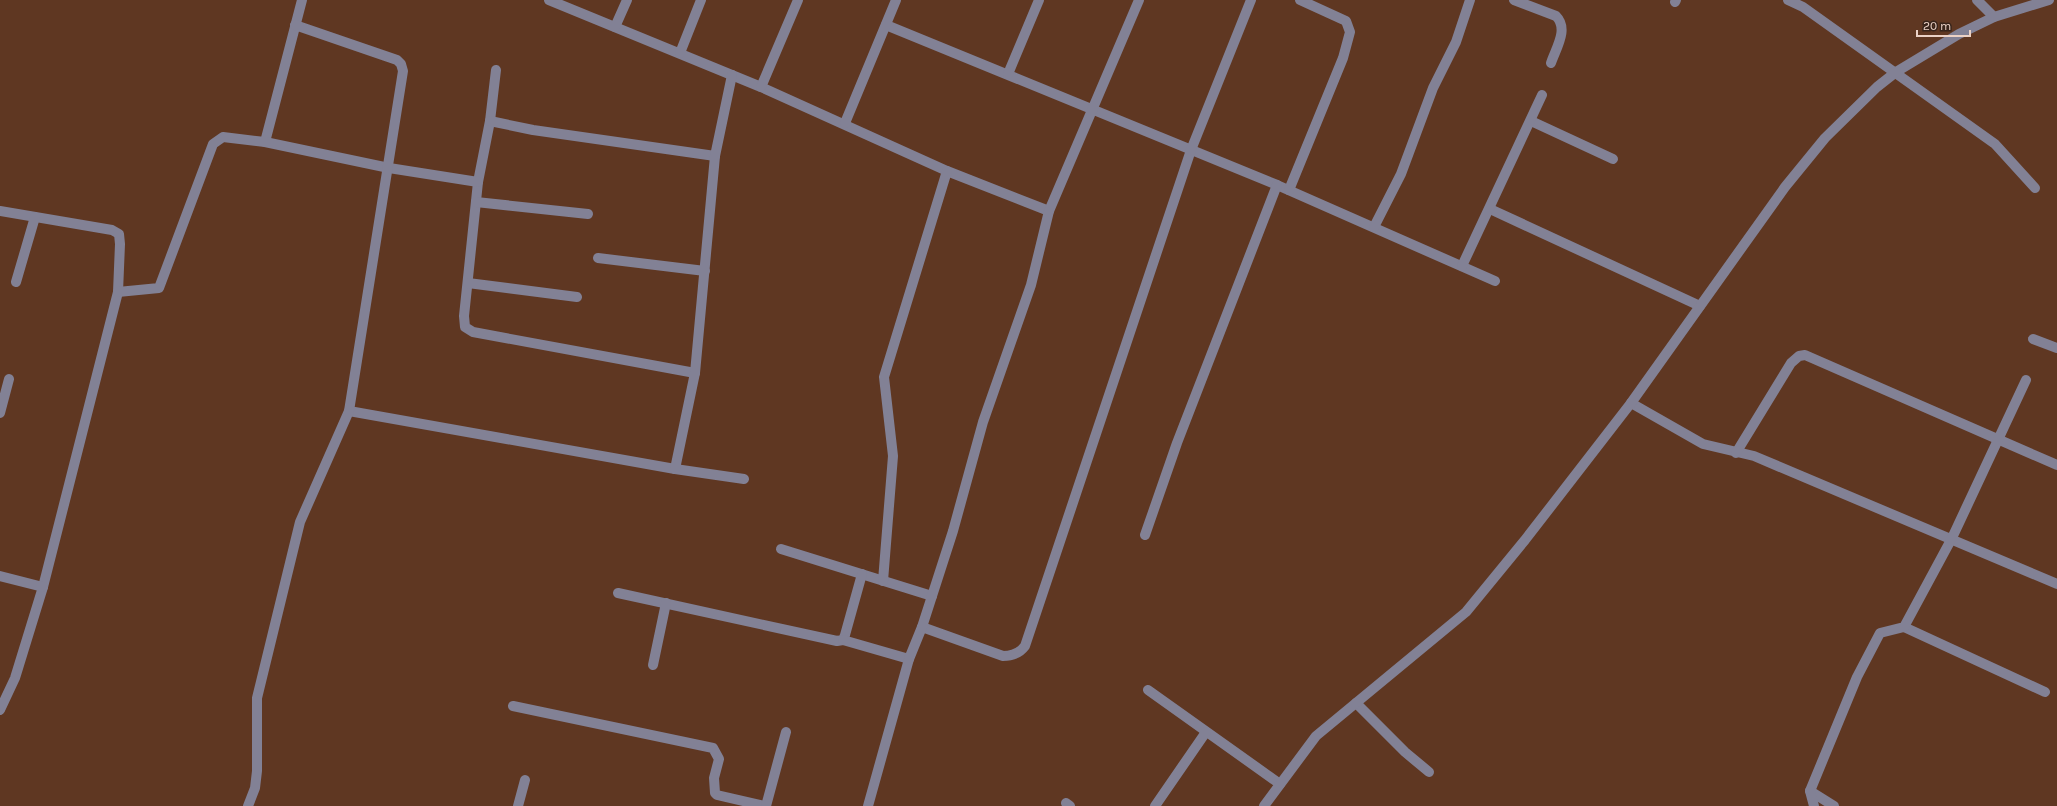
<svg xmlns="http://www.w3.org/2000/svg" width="2057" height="806" viewBox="0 0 2057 806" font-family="Karla,sans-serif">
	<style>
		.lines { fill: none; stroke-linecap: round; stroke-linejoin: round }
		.minor { stroke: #828195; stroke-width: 10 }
	</style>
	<rect width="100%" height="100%" fill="#5f3722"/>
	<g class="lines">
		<g class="minor">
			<path d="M549,0L761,87L947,171L1049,211"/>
			<path d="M1514,0L1556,16C1569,29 1556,48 1551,63"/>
			<path d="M1788,0L1803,7L1995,144L2035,188"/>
			<path d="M1977,0L1994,17"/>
			<path d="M1675,2L1676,0"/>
			<path d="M886,25L1277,185L1495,281"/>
			<path d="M615,27L627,0"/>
			<path d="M680,53L701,0"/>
			<path d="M496,70L490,121L478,182L464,316L465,327L473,332L695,373"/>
			<path d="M1008,74L1039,0"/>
			<path d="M761,87L798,0"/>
			<path d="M490,121L533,130L715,156"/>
			<path d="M1531,121L1613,159"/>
			<path d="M845,123L896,0"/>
			<path d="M265,142L302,0"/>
			<path d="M1289,190L1343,58L1350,32L1346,21L1300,0"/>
			<path d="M476,202L588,214"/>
			<path d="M1490,209L1700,306"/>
			<path d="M0,211L112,230L119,234L120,244L118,292L43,587L15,678L0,710"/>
			<path d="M1374,227L1401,174L1433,88L1456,42L1470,0"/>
			<path d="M598,258L705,271"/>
			<path d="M1462,266L1542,95"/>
			<path d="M16,282L35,217"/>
			<path d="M468,283L577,297"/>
			<path d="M118,292L159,288L213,144L223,137L265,142L389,168L478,182"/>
			<path d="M2033,339L2057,348"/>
			<path d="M1631,403L1703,444L1754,456L2057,584"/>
			<path d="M349,411L675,469L744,479"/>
			<path d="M0,413L9,379"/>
			<path d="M1736,453L1791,363L1799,356L1805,355L2057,465"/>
			<path d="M675,469L695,373L715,156L732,75"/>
			<path d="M1145,535L1177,443L1277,185"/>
			<path d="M781,549L932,596"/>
			<path d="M0,576L43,587"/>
			<path d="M883,581L893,456L884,377L947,171"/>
			<path d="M618,593L837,641L843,640L845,635L862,574"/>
			<path d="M922,627L1003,656C1012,656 1019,654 1025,646L1191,150L1251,0"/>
			<path d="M1904,627L2045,692"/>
			<path d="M843,640L909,659"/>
			<path d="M653,665L666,603"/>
			<path d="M1148,690L1280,784"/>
			<path d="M1356,703L1405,752L1429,772"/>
			<path d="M513,706L713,748L719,759L714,778L715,793L717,795L765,806"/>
			<path d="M1810,791L1834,806"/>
			<path d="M1066,803L1070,806"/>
			<path d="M248,806L255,788L257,771V698L300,522L349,411L403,71L401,64L397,60L295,25"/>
			<path d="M518,806L525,780"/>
			<path d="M766,806L786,732"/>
			<path d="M868,806L909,659L922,627L953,531L983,422L1031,285L1049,211L1139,0"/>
			<path d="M1155,806L1206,732"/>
			<path d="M1264,806L1316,736L1466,612L1525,540L1631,403L1785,187L1825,138L1877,87L1896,72L1959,34L1994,17L2049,0"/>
			<path d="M1814,806L1810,791L1857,677L1880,633L1904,627L1952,538L2026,380"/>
		</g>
	</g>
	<path d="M1917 30v6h53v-6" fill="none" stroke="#ebd1c5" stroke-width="2"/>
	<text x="1923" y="30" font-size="12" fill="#ebd1c5" stroke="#37241b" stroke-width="3" paint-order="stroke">20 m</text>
</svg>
